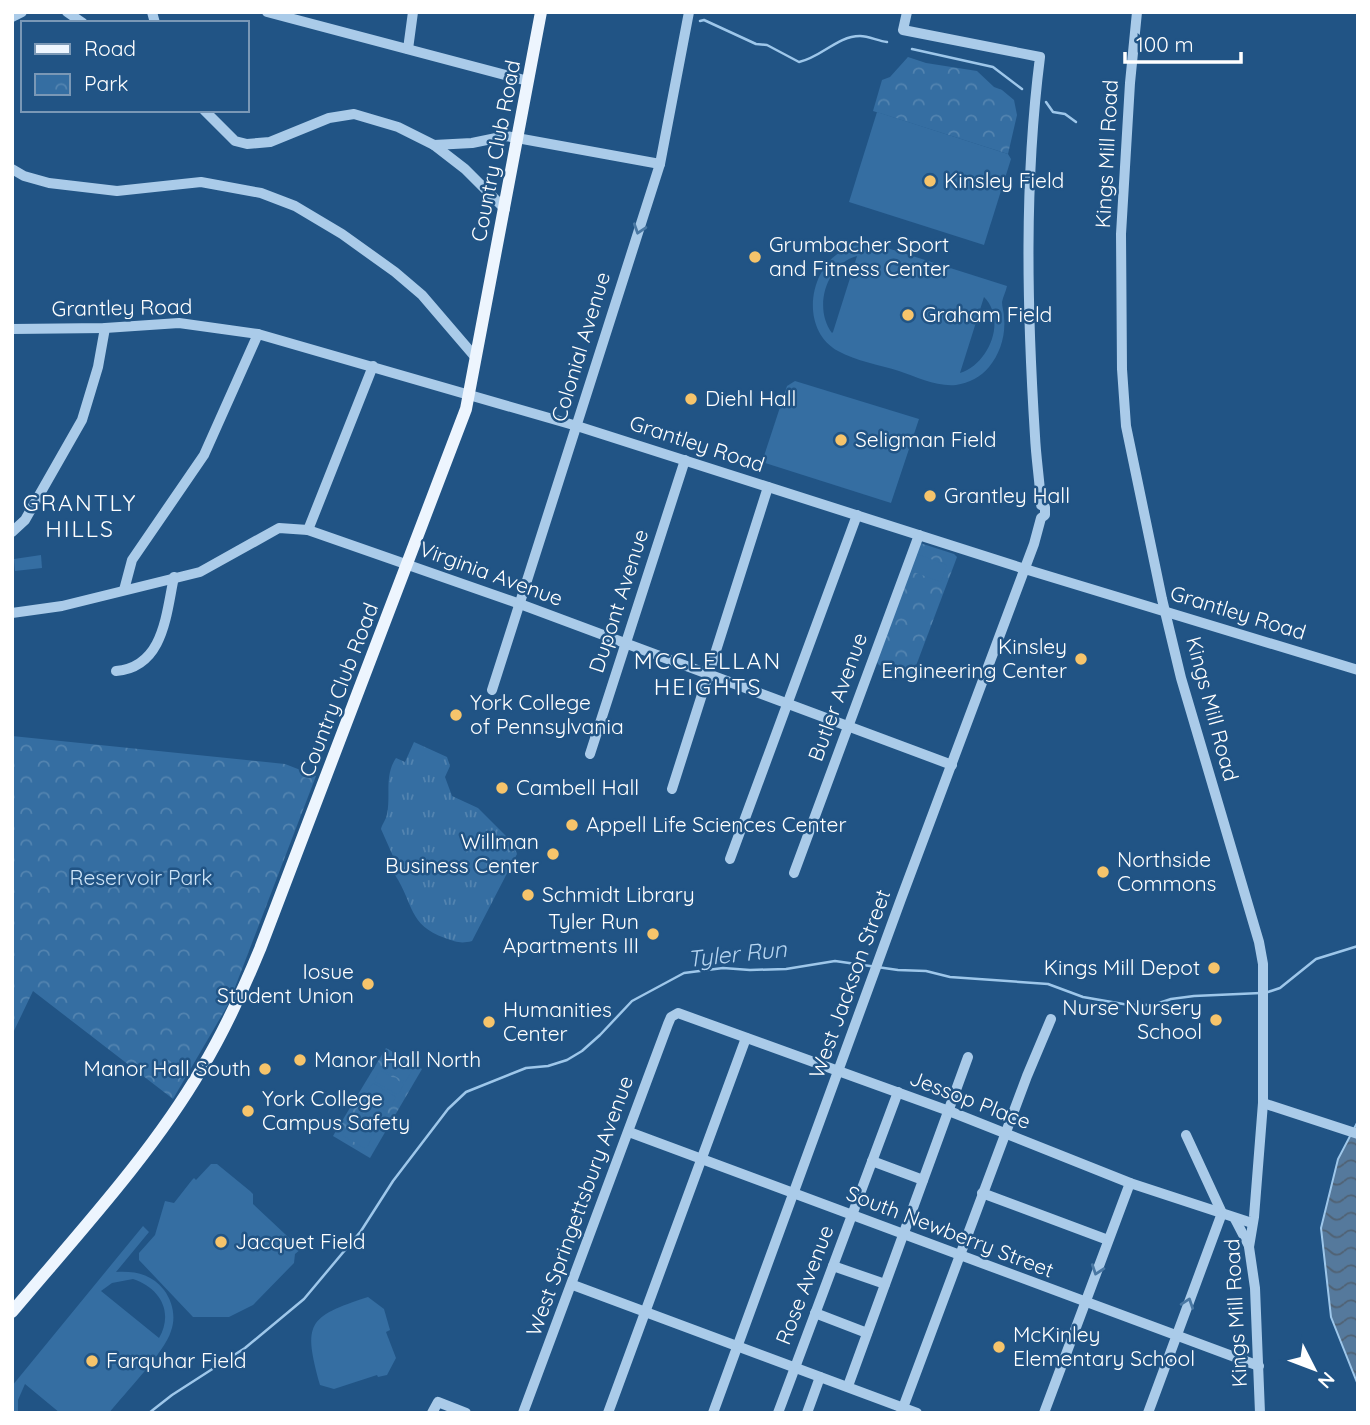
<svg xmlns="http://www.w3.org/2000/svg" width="1370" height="1425" viewBox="0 0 1370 1425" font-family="Quicksand,sans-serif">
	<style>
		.grass { fill: url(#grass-tufts) }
		.park { fill: url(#park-crowns) }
		.garden { fill: #356ea2; fill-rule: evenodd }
		.water { fill: url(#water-waves); stroke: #9ec7ea; stroke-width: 2 }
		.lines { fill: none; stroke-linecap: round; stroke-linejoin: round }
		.stream { stroke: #9ec7ea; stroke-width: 2.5 }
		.minor { stroke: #aacbe9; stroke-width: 10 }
		.major { stroke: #edf5fe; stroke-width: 12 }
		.oneway { stroke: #4a78a3 }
		.poi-dot { fill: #f6c46b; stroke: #215485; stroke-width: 2.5 }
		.labels { text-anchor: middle; stroke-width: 5; stroke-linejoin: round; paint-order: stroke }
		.street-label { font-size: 21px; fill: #fff; stroke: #215485 }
		.poi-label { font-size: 21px; fill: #fff; stroke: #215485; text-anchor: start }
		.park-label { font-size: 21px; fill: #cee4f7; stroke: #215485 }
		.neighbourhood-label { font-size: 23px; letter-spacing: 2px; fill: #fff; stroke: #215485 }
		.water-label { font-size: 23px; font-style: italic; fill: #b6d5f1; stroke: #215485 }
	</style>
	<defs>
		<pattern id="grass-tufts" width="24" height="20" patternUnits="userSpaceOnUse" patternTransform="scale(1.75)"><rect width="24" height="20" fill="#356ea2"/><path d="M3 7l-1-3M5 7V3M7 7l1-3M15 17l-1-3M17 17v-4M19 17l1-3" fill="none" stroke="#5384b0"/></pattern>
		<pattern id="park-crowns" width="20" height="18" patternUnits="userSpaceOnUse" patternTransform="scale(1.75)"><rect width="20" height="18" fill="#356ea2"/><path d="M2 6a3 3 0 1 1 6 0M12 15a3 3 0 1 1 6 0" fill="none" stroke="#5384b0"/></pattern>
		<pattern id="water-waves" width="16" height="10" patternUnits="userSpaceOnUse" patternTransform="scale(1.75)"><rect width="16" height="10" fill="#55799c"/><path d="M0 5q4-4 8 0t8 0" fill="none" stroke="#506274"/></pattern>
	</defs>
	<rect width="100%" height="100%" fill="#215485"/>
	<path class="grass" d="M414,742L447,757L450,766L445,777L452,796L478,808L513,843L517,854L472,941C461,944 456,942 445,938C408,925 414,904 395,875L400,872L381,829C382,824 386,820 387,814C391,795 384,776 396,758L405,762Z"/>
	<g class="park">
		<path d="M908,57L926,63L977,71L994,87L1002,90L1014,100L1017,115L1008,154L873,111L882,80L890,77Z"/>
		<path d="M920,543L954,554L957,557L911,679L879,665L876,661Z"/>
		<path d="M12,736L285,764L316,776L229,1003L173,1099L33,991L12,1035Z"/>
		<path d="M386,1048L422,1069L370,1158L333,1136Z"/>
	</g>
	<g class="garden">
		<path d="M877,112L1008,154L1011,159L984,245L849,202Z"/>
		<path d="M862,240L1007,286C1006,291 1003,297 1002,302C1002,307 1004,312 1004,317C1006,335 1000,354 989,367C981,377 969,383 956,385C937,387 917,377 899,371C880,365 856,361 838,351C811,336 807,301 820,275C828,258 842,248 861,244ZM857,256L833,332L832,333C813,308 826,264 857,256ZM984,297C1007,320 989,364 960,373Z"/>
		<path d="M795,381L919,419L891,503L762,462L787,386Z"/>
		<path d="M917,554L947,565L941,582L911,571Z"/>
		<path d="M41,555L42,568L15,571L14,559Z"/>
		<path d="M388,1057L412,1071L405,1082L381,1068Z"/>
		<path d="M380,1070L404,1084L398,1095L374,1081Z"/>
		<path d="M373,1083L396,1097L390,1108L366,1093Z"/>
		<path d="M364,1098L387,1112L381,1123L357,1109Z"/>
		<path d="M356,1111L380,1125L373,1136L349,1122Z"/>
		<path d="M348,1124L372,1138L366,1149L342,1135Z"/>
		<path d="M211,1164H217L250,1191L253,1194V1204L301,1249L295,1254L294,1263L253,1305L229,1317H193L139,1260V1253L155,1235L165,1201L174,1203L192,1180L194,1178L196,1180Z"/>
		<path d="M143,1226L149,1232L116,1272C136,1271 151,1274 164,1290C173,1302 176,1318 171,1331C165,1352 124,1394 109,1413H60L25,1384L18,1400V1413H12V1386ZM133,1279C160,1288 174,1312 159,1338L101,1291L112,1283Z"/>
		<path d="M368,1297L384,1309L390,1330L386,1332L396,1358L387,1375L378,1377L377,1375L334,1389L320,1385C303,1323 307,1317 368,1297Z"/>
	</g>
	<path class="water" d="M1358,1121V1385L1331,1317L1321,1228L1338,1159Z"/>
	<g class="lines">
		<g class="stream">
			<path d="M700,21L704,20L756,44L767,45L799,62C822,57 837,36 860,36C869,36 878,41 887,42"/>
			<path d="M912,49L993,67L1022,89"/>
			<path d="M1046,102L1053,112L1065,114L1076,122"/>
			<path d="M1268,992L1280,988L1316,959L1358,946"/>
			<path d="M149,1413L172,1395L245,1348L304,1299L361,1231L393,1181L448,1109L466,1092L526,1068L548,1066L567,1060L582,1051L600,1035L632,1001L684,973L723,968L750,970L786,969L835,961L898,970L926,971L950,977L1048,984L1083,997L1129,1005H1153L1171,999L1194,996L1261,993"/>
		</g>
		<g class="minor">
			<path d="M67,12L83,23"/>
			<path d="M152,12L155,23"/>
			<path d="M267,12L528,81"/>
			<path d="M1137,12L1130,83L1121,234L1122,369L1126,426L1162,599L1181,678L1259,942L1263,964V1103L1254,1217L1249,1247L1255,1288L1260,1413"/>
			<path d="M12,17L22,12"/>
			<path d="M408,49L413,12"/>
			<path d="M204,110L235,141L247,144L270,142L329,118L354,114L398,127L434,145L472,143L506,136L660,164"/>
			<path d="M434,145L465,169L505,209"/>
			<path d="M12,169L24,176L49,183L117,191L201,182L261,193L295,206L342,234L395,272L422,295L476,358"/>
			<path d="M12,329L105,328L179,323L258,334L577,426L1025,569L1358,670"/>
			<path d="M308,530L373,366"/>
			<path d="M12,532L25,520L82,420L98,367L105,328"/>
			<path d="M124,590L132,560L204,455L258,334"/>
			<path d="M12,613L62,606L200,572L279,528L308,530L520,604L952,765"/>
			<path d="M116,671C164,667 166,614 174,577"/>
			<path d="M492,690L660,164L689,12"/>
			<path d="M590,754L685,460"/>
			<path d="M672,789L768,487"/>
			<path d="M730,859L857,515"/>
			<path d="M794,873L919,535"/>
			<path d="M1263,1103L1358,1134"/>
			<path d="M629,1132L1259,1366"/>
			<path d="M872,1161L923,1180"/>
			<path d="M982,1193L1108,1240"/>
			<path d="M1235,1219L1249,1246"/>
			<path d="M833,1266L885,1284"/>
			<path d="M573,1285L917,1413"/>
			<path d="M815,1313L867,1333"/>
			<path d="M848,1386L968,1057"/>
			<path d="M432,1413L438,1402L466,1413"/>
			<path d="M523,1413L668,1024L671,1017L678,1013L949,1111L1130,1183L1252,1223"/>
			<path d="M608,1413L746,1038"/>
			<path d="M713,1413L901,899L1034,544L1041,518L1045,515V507L1041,505C1040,482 1036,459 1035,436C1027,310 1024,183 1040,57L903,30L907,12"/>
			<path d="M778,1413L898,1092"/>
			<path d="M807,1413L820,1377"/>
			<path d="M901,1413L1027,1076L1051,1019"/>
			<path d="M1044,1413L1130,1183"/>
			<path d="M1148,1413L1222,1213L1186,1135"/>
		</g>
		<path class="major" d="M12,1312C76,1236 152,1154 202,1068C225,1030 243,990 260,949L466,409L541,12"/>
	</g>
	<defs><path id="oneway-chevron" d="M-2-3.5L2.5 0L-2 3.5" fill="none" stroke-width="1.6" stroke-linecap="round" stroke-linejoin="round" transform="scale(1.75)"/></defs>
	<g class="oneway">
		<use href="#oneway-chevron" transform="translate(639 229) rotate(108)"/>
		<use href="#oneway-chevron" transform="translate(1097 1270) rotate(109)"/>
		<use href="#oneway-chevron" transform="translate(1188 1303) rotate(-71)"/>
	</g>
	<g class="poi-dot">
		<circle cx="930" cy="181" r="7"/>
		<circle cx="755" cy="257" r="7"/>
		<circle cx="908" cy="315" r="7"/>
		<circle cx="691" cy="399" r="7"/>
		<circle cx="841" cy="440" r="7"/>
		<circle cx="930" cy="496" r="7"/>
		<circle cx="1081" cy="659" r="7"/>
		<circle cx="456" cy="715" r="7"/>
		<circle cx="502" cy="788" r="7"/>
		<circle cx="572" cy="825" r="7"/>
		<circle cx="553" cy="854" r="7"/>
		<circle cx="1103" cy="872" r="7"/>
		<circle cx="528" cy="895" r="7"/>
		<circle cx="653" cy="934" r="7"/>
		<circle cx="1214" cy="968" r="7"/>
		<circle cx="368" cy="984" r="7"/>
		<circle cx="1216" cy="1020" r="7"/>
		<circle cx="489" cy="1022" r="7"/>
		<circle cx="300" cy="1060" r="7"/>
		<circle cx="265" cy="1069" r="7"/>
		<circle cx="248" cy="1111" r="7"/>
		<circle cx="221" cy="1242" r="7"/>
		<circle cx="999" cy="1347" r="7"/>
		<circle cx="92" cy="1361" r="7"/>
	</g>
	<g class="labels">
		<g class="street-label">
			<text transform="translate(496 151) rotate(-79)" y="7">Country Club Road</text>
			<text transform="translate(1107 154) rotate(-87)" y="7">Kings Mill Road</text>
			<text transform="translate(122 308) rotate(-1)" y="7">Grantley Road</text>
			<text transform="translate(581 347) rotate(-73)" y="7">Colonial Avenue</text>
			<text transform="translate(697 444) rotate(18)" y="7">Grantley Road</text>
			<text transform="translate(491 574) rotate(20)" y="7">Virginia Avenue</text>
			<text transform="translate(619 601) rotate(-72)" y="7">Dupont Avenue</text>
			<text transform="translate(1238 613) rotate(17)" y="7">Grantley Road</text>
			<text transform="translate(339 690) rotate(-69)" y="7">Country Club Road</text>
			<text transform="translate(838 697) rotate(-70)" y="7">Butler Avenue</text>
			<text transform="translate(1212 709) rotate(75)" y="7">Kings Mill Road</text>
			<text transform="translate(850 984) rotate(-70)" y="7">West Jackson Street</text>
			<text transform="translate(970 1100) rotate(21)" y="7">Jessop Place</text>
			<text transform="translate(580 1206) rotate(-70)" y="7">West Springettsbury Avenue</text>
			<text transform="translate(950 1232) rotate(21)" y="7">South Newberry Street</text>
			<text transform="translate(805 1285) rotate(-69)" y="7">Rose Avenue</text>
			<text transform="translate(1236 1313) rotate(-93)" y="7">Kings Mill Road</text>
		</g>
		<g class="poi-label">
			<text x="944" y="188">Kinsley Field</text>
			<text x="769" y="252">Grumbacher Sport<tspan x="769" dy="24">and Fitness Center</tspan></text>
			<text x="922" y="322">Graham Field</text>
			<text x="705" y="406">Diehl Hall</text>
			<text x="855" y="447">Seligman Field</text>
			<text x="944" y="503">Grantley Hall</text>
			<text x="1067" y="654" text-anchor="end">Kinsley<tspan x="1067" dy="24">Engineering Center</tspan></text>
			<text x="470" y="710">York College<tspan x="470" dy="24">of Pennsylvania</tspan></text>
			<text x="516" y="795">Cambell Hall</text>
			<text x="586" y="832">Appell Life Sciences Center</text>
			<text x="539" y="849" text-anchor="end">Willman<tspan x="539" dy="24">Business Center</tspan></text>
			<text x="1117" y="867">Northside<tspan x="1117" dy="24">Commons</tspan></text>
			<text x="542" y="902">Schmidt Library</text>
			<text x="639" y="929" text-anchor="end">Tyler Run<tspan x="639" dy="24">Apartments III</tspan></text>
			<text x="1200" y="975" text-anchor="end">Kings Mill Depot</text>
			<text x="354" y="979" text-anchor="end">Iosue<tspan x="354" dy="24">Student Union</tspan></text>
			<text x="1202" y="1015" text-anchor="end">Nurse Nursery<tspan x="1202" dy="24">School</tspan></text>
			<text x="503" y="1017">Humanities<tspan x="503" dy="24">Center</tspan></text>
			<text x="314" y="1067">Manor Hall North</text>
			<text x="251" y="1076" text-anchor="end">Manor Hall South</text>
			<text x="262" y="1106">York College<tspan x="262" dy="24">Campus Safety</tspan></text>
			<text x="235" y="1249">Jacquet Field</text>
			<text x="1013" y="1342">McKinley<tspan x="1013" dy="24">Elementary School</tspan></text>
			<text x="106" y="1368">Farquhar Field</text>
		</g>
		<g class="park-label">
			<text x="141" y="885">Reservoir Park</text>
		</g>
		<g class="neighbourhood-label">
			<text x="80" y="511">GRANTLY<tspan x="80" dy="26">HILLS</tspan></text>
			<text x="708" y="669">MCCLELLAN<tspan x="708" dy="26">HEIGHTS</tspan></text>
		</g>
		<g class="water-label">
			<text transform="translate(737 954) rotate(-6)" y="8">Tyler Run</text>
		</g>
	</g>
	<rect width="1370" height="1425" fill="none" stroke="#ffffff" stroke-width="28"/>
	<rect x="21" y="21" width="228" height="91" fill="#215485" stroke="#7a98b6" stroke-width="2"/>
	<rect x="35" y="44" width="35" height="10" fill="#edf5fe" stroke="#7a98b6" stroke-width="2"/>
	<text x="84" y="56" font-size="21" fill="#ffffff">Road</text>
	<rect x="35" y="74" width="35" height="21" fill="url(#park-crowns)" stroke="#7a98b6" stroke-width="2"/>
	<text x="84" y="91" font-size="21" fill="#ffffff">Park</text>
	<g transform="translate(1314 1369) rotate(132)" stroke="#215485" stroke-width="5" paint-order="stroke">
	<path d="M0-5L12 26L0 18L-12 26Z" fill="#ffffff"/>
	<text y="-10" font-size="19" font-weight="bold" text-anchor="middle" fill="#ffffff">N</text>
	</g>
	<path d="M1125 52v10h116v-10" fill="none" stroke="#ffffff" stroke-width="3.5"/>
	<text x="1136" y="52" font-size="21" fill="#ffffff" stroke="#215485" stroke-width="5" paint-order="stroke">100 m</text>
</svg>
